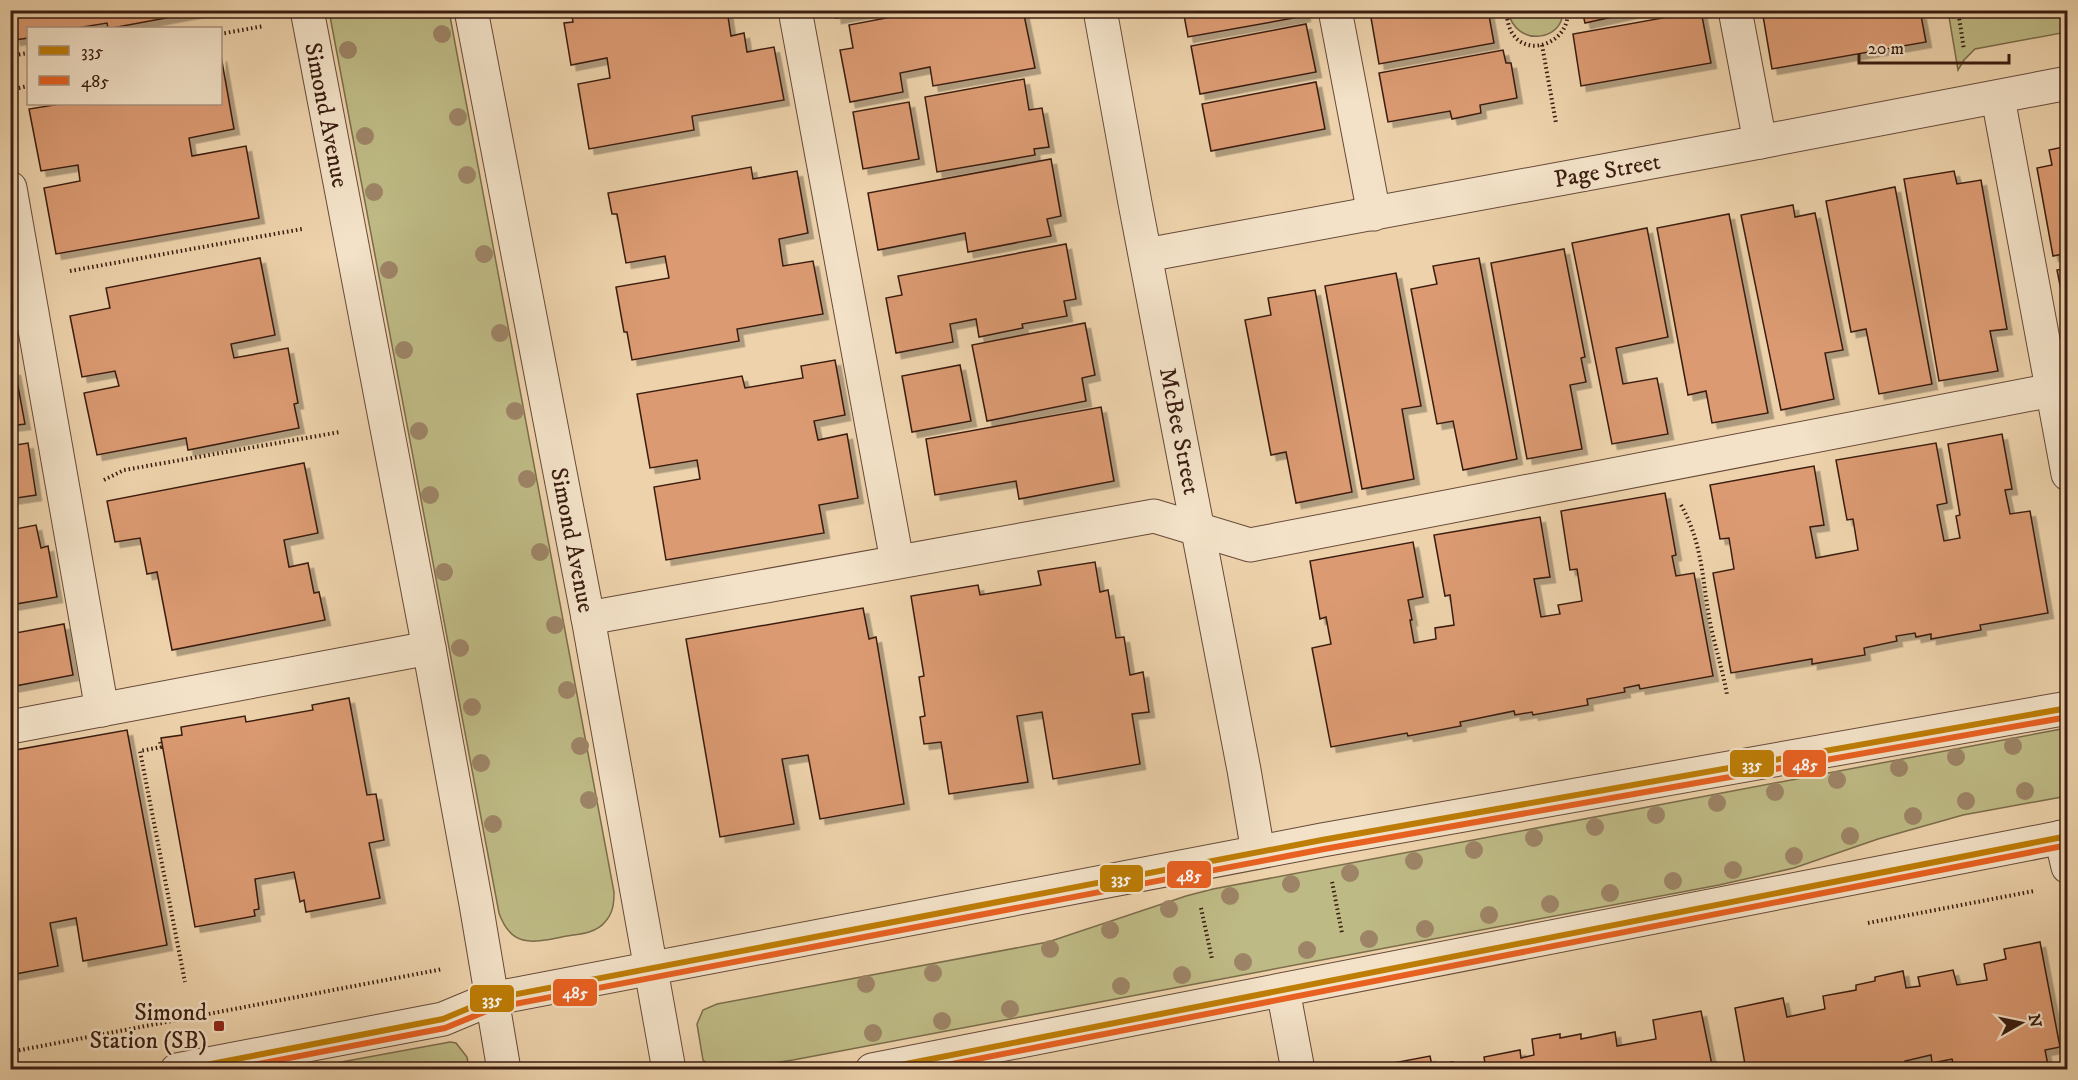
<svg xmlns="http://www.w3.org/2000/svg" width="2078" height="1080" viewBox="0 0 2078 1080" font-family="'IM FELL DW Pica',serif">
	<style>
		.green { fill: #beba85; stroke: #7c6c4b; stroke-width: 1.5 }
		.building { fill: #db9a72; stroke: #3a1d11; stroke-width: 1.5; filter: url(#shadow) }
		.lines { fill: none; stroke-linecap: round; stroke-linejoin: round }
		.minor-casing { stroke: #674a38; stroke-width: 35 }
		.path { stroke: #3a1d11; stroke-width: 4; stroke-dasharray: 1.5 3; stroke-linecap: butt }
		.minor { stroke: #f3e2c8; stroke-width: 33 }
		.bus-1-casing { stroke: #f3e2c8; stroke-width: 10 }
		.bus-2-casing { stroke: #f3e2c8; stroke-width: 10 }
		.bus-1 { stroke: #be7d05; stroke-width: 6 }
		.bus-2 { stroke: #e96121; stroke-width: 6 }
		.tree { fill: #9d8466 }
		.poi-dot { fill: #8f2418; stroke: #f3e2c8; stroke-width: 2 }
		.labels { text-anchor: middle; stroke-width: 5; stroke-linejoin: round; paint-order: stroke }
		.street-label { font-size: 24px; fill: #3a1d11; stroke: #f3e2c8 }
		.poi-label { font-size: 24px; fill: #3a1d11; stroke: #f3e2c8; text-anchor: end }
		.line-badge { stroke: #f3e2c8; stroke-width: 2 }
		.badge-label { font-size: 16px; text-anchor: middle; font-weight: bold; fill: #fff }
	</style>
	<defs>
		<filter id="shadow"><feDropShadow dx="5.5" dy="5.5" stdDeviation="0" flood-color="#0004"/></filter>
	</defs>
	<rect width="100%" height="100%" fill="#edd2ab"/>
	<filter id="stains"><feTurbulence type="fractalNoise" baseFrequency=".00333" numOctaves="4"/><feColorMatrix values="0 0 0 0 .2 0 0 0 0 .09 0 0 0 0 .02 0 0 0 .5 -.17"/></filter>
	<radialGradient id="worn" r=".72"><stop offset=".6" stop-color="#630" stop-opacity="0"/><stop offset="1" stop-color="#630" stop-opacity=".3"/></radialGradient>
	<g class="green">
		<path d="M329,11H449L614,892C614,904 613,913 605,922C596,933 580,934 567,936C535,942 512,950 499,913Z"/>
		<path d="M1508,11H1562C1566,39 1516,50 1508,11Z"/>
		<path d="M1948,11H2067V32L1975,49L1964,60L1958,70Z"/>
		<path d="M2067,728V796L1963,815L1878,839L1794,868L1719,885L793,1060L734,1069H713L703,1060L697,1024L703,1010L717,1004L1048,942L1186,896L1213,889Z"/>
		<path d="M450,1042L456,1043L467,1057L469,1069H303Z"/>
	</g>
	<g class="building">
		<path d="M10,10H209L112,28H108L107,23L77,28H28V38L15,40Z"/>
		<path d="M571,10H727L731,36L744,33L747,52L774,47L784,100L692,116L694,130L589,149L578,84L610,78L607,58L571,65L564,23L573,22Z"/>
		<path d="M835,10H880L836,18Z"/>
		<path d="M928,10H1023L1035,68L933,86L930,67L900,73L903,92L850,102L840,50L853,48L849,25Z"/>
		<path d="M1183,10H1304L1305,16L1188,37Z"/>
		<path d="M1378,10H1488L1494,43L1379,64L1370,12Z"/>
		<path d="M1582,10H1644L1585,23Z"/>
		<path d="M1762,10H1920L1926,42L1772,69Z"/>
		<path d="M1701,11L1711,63L1581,86L1573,34Z"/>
		<path d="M1306,24L1316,72L1200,94L1191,46Z"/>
		<path d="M1503,50L1506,63H1511L1517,98L1480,105L1481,113L1452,119L1450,111L1388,122L1379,73Z"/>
		<path d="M221,56L234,129L189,138L192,156L246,146L259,218L56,254L44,188L80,181L78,165L41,171L29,109L60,104H220Z"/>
		<path d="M1024,79L1029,110L1042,108L1049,147L1034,149L1035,155L937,172L925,97Z"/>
		<path d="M1316,82L1325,129L1211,151L1202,104Z"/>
		<path d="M909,102L919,159L863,169L853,112Z"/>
		<path d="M2068,146V253L2053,256L2037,168L2052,165L2049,150Z"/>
		<path d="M1051,159L1061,216L1047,219L1051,236L968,252L965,233L878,250L868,193Z"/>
		<path d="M751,167L753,179L797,171L808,233L779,239L783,266L813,261L823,314L737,329L739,341L632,360L627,332H624L616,287L669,278L665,256L626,263L617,214H612L608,193Z"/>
		<path d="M1954,171L1957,184L1981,180L2007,329L1990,331L1998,371L1939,381L1904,179Z"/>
		<path d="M1895,187L1932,384L1879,394L1866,329L1851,332L1826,201Z"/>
		<path d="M1793,205L1795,217L1815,213L1843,350L1825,353L1834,399L1781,410L1741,215Z"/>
		<path d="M1729,214L1768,413L1712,423L1706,391L1688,395L1657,228Z"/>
		<path d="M1647,228L1668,337L1616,348L1623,384L1657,378L1668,434L1612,444L1572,243Z"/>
		<path d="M1066,244L1076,299L1064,301L1067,316L1022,324L1023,328L979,337L976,319L950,324L953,342L896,353L886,298L902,295L898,276Z"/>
		<path d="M1564,249L1585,357L1581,358L1586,382L1570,385L1582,449L1527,459L1491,263Z"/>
		<path d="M260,258L275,335L231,344L234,358L288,348L298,403L294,404L299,428L188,450L186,438L97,455L84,393L119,386L115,371L82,377L70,316L110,308L106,288Z"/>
		<path d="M1479,258L1517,459L1463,470L1453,421L1437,424L1411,289L1437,284L1433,266Z"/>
		<path d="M2068,268V325L2057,270Z"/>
		<path d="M1396,273L1421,406L1402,409L1414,479L1362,489L1325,286Z"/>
		<path d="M1315,290L1352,492L1296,503L1286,452L1271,455L1245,320L1271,315L1268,298Z"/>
		<path d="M1085,323L1095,375L1082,378L1086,401L987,421L972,345Z"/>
		<path d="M835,360L845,415L814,421L818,440L847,434L858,498L819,505L824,533L666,560L654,487L700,479L697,460L650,468L637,394L742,376L745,388L803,378L801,366Z"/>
		<path d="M960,365L971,421L912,432L902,376Z"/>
		<path d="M15,370L25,424L10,426V371Z"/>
		<path d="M1101,407L1114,481L1019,499L1016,481L935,495L926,439Z"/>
		<path d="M2002,434L2012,489L2005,490L2010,514L2030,511L2048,613L1980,625L1981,630L1931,639V634L1916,637L1915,633L1896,636L1897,641L1864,648L1865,655L1812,664V659L1731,673L1713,573L1734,569L1729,538L1720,539L1710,485L1814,466L1824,525L1810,527L1816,558L1858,550L1853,519L1847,520L1836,460L1936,443L1947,503L1937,505L1944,541L1960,538L1956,516L1960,515L1948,444Z"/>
		<path d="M28,443L36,495L10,499V446Z"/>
		<path d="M304,463L318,533L284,540L289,567L308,563L314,593L319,592L325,620L172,650L157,572L147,574L140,538L115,542L107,501Z"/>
		<path d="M1665,493L1676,555L1672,556L1676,576L1694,573L1713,676L1640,689L1639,685L1624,688L1625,692L1587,699L1588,705L1533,715L1532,712L1515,715L1514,711L1460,722L1461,726L1408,736L1407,733L1331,747L1312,648L1331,644L1326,617L1320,619L1310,561L1413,542L1423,597L1408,600L1412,620H1410L1414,643L1436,639L1435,628L1454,625L1450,595L1445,596L1434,535L1540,517L1550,577L1534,579L1541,617L1560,614L1558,605L1582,601L1577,569L1570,570L1561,511Z"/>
		<path d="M36,525L41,548L48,546L57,597L10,605V530Z"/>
		<path d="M1095,562L1100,592L1108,590L1116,638L1124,637L1130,675L1143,672L1149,712L1132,714L1140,764L1053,779L1042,712L1017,716L1028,782L949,794L941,742L924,744L920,717L925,716L919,677L924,676L911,596L978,585L980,595L1041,585L1038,571Z"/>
		<path d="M863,608L869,639L876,637L904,804L820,819L808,755L782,759L794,824L720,837L686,639Z"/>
		<path d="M64,624L73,675L10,687V634Z"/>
		<path d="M349,698L367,795L376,794L384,840L369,843L380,898L306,912L304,900L300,902L294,872L255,879L259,909L254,910L255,916L195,927L161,738L182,735L181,727L245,716L246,722L313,710L312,705Z"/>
		<path d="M127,730L167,945L83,961L76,918L50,923L58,966L10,975V751Z"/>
		<path d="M2040,942L2060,1047L2045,1050L2049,1070H1955L1952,1059L1932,1063L1931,1055L1905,1061L1906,1070H1746L1735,1008L1783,998L1787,1017L1825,1009L1823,996L1856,990V985L1875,981V977L1903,971L1906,988L1920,986L1918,977L1953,970L1957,985L1987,980L1984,964L2006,959L2004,949Z"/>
		<path d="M1701,1011L1713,1070H1486L1484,1057L1520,1050L1521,1058L1534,1055L1532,1039L1560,1034V1038L1581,1034V1039L1615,1032L1617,1046L1656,1039L1653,1020Z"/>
		<path d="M1430,1056L1432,1066L1453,1062L1454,1070H1395L1393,1063Z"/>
	</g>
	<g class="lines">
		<g class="minor-casing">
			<g id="minor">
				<path d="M307,10L429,648L476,904L504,1070"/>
				<path d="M471,10L588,618L669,1070"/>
				<path d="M795,10L897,561"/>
				<path d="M1100,10L1135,203L1244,770L1258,852"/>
				<path d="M1335,10L1374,214"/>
				<path d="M1735,10L1760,142"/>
				<path d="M1998,98L2068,474"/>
				<path d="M10,188L102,710"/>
				<path d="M1146,255L1760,142L2068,83"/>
				<path d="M588,618L1154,516L1250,545L2052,390"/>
				<path d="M10,727L429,648"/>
				<path d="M2061,837L2068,867"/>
				<path d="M1283,990L1298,1070"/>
				<path d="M177,1070L443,1019L491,999L1322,840L2068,708"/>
				<path d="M872,1070L2068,836"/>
			</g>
		</g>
		<g class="path">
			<path d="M1506,10C1507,18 1508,26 1512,33C1529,60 1572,40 1567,10"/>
			<path d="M1958,10L1964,50"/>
			<path d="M220,34L264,26"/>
			<path d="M1542,45L1556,123"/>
			<path d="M10,56L28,53"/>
			<path d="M10,90L28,86"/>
			<path d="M70,271L302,229"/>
			<path d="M104,480L124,470L340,432"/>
			<path d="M1681,505C1703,544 1702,580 1710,622C1715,647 1723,671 1727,695"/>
			<path d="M160,742L161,747L140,751L185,982"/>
			<path d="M1332,882L1342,933"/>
			<path d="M1201,908L1212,959"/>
			<path d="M1868,923L2034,891"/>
			<path d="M10,1052L443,969"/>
		</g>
		<use href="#minor" class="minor"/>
		<g class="bus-1-casing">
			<g id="bus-1">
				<path d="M180,1070L443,1019L491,999L1322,840L2068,708"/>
				<path d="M875,1070L2068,836"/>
			</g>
		</g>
		<g class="bus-2-casing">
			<g id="bus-2">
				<path d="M227,1070L445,1028L494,1008L1324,849L2068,717"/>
				<path d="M921,1070L2068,845"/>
			</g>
		</g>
		<use href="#bus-1" class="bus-1"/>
		<use href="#bus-2" class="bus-2"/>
	</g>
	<g class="tree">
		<circle cx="442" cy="34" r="9"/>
		<circle cx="348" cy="50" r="9"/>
		<circle cx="458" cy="117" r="9"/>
		<circle cx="365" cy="136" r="9"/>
		<circle cx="467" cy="175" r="9"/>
		<circle cx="374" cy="192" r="9"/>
		<circle cx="484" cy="254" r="9"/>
		<circle cx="389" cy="270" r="9"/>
		<circle cx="500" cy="333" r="9"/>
		<circle cx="404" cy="350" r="9"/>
		<circle cx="515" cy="411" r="9"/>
		<circle cx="419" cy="431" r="9"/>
		<circle cx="527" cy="479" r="9"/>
		<circle cx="430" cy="495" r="9"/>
		<circle cx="540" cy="552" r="9"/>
		<circle cx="444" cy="572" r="9"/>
		<circle cx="555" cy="625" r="9"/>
		<circle cx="460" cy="648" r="9"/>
		<circle cx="567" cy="690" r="9"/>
		<circle cx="472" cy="707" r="9"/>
		<circle cx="580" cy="746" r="9"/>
		<circle cx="2013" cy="746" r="9"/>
		<circle cx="1956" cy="757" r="9"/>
		<circle cx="481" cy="763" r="9"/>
		<circle cx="1899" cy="768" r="9"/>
		<circle cx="1837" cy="780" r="9"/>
		<circle cx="2025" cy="791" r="9"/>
		<circle cx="1775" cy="792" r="9"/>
		<circle cx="589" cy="800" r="9"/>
		<circle cx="1966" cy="801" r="9"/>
		<circle cx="1717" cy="803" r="9"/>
		<circle cx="1656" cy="815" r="9"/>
		<circle cx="1913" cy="816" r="9"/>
		<circle cx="493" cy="824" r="9"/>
		<circle cx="1595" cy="827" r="9"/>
		<circle cx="1850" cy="836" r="9"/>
		<circle cx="1534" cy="838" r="9"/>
		<circle cx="1474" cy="850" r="9"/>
		<circle cx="1794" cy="856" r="9"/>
		<circle cx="1414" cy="861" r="9"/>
		<circle cx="1733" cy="870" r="9"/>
		<circle cx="1350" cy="873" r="9"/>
		<circle cx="1673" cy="881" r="9"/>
		<circle cx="1291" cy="884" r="9"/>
		<circle cx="1610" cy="893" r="9"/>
		<circle cx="1230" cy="896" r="9"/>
		<circle cx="1550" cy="904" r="9"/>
		<circle cx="1169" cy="909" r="9"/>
		<circle cx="1489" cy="915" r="9"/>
		<circle cx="1425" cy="929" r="9"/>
		<circle cx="1110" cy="930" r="9"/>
		<circle cx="1369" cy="939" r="9"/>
		<circle cx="1050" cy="949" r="9"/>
		<circle cx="1307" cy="950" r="9"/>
		<circle cx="1243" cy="962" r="9"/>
		<circle cx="933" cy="973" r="9"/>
		<circle cx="1182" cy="975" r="9"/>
		<circle cx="866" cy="984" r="9"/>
		<circle cx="1121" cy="986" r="9"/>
		<circle cx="1010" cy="1009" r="9"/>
		<circle cx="942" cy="1021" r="9"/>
		<circle cx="873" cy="1033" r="9"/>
	</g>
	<rect class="poi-dot" x="213" y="1020" width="12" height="12" rx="3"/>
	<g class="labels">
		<g class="street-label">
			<text transform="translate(327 115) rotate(79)" y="8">Simond Avenue</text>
			<text transform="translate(1607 170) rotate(-10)" y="8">Page Street</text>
			<text transform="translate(1180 431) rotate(79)" y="8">McBee Street</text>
			<text transform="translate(573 540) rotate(79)" y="8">Simond Avenue</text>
		</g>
		<g class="poi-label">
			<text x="207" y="1020">Simond<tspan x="207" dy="28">Station (SB)</tspan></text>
		</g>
	</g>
	<g class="line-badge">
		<rect x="1782" y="749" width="45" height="29" rx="6" fill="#e96121"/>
		<rect x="1729" y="749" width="46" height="29" rx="6" fill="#be7d05"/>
		<rect x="1166" y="860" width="46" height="29" rx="6" fill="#e96121"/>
		<rect x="1099" y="864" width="45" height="29" rx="6" fill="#be7d05"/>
		<rect x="552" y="978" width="46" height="29" rx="6" fill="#e96121"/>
		<rect x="469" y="984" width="46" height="29" rx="6" fill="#be7d05"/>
	</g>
	<g class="badge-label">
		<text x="1805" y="770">485</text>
		<text x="1752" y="770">335</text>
		<text x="1189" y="881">485</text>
		<text x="1121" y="884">335</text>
		<text x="575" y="998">485</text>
		<text x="492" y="1005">335</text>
	</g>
	<rect width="2078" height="1080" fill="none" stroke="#edd2ab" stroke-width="36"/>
	<rect x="12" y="12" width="2054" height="1056" fill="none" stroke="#3a1d11" stroke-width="3"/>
	<rect x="18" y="18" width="2042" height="1044" fill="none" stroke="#3a1d11" stroke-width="1.5"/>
	<rect x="27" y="27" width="195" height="78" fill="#f3e2c8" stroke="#a9937f" stroke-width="1.5"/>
	<rect x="39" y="46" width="30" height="9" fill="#be7d05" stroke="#a9937f" stroke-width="1.5"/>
	<text x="81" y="57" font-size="18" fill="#3a1d11">335</text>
	<rect x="39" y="76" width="30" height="9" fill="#e96121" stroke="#a9937f" stroke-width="1.5"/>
	<text x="81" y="87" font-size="18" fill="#3a1d11">485</text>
	<g transform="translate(2021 1023) rotate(81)" stroke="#f3e2c8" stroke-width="4.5" paint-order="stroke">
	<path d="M0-4.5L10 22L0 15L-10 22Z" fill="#3a1d11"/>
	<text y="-9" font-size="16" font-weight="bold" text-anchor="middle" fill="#3a1d11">N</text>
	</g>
	<path d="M1859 54v9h150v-9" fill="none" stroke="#3a1d11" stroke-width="3"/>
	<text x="1868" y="54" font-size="18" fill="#3a1d11" stroke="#f3e2c8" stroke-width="4.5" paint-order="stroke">20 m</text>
	<rect width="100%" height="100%" filter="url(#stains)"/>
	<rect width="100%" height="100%" fill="url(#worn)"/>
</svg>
